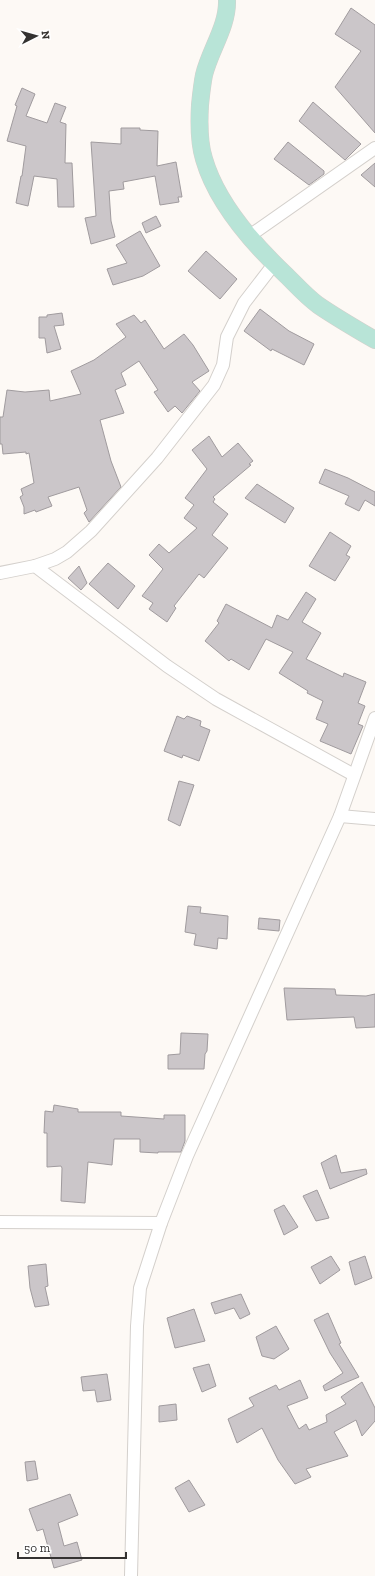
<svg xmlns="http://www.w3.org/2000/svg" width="375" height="1576" viewBox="0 0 375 1576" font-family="'Zilla Slab',serif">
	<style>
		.building { fill: #cbc6c9; stroke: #a09b9e }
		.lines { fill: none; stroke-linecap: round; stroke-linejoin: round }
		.street-casing { stroke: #d4d0cc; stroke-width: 14 }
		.secondary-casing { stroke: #d4d0cc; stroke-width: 18 }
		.street { stroke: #fff; stroke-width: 12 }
		.secondary { stroke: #b8e4d7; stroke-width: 17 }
	</style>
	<rect width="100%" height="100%" fill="#fdf9f5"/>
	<g class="building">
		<path d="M351,8L375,25V133L335,87L361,51L335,34Z"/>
		<path d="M22,88L35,94L26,116L47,123L55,103L66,107L60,122L66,124L65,163H72L74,207H58L57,179L34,176L28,206L16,203L21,176H22L26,146L7,141L17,106L15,105Z"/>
		<path d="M313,102L361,144L345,160L299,121Z"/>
		<path d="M121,128H140V130L158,131L157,166L176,162L182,197H178L179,202L160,205L155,176L123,182L124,189L109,191L111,221L115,237L91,244L85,218L96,216L91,142L121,144Z"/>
		<path d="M288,142L324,171V174L309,185L274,159Z"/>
		<path d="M375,163V187L361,175Z"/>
		<path d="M156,216L161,226L146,233L142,223Z"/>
		<path d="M140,231L160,266L143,276L113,285L107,269L127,263L116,245Z"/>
		<path d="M206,251L237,279L220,299L188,271Z"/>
		<path d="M260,309L289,331L314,344L304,365L272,349L271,351L244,331Z"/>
		<path d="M62,313L64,325L54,326L61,349L47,353L45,338H39V317H47V315Z"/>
		<path d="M134,315L141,323L145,320L164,349L184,334L193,345L209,371L192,382L200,391L182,413L175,406L168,412L154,392L158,390L139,361L121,373L126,385L115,390L124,413L100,420L111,461L121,487L89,522L84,513L87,510L79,487L48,497L52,506L36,512L35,510L24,514V507L20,497L23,495L21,489L34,483L29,453L26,454V452L3,454L2,444H0V417H3L7,390L25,392L49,390L50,401L81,394L71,371L94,360L126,337L116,324Z"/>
		<path d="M209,436L222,457L238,443L253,461L249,464L251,465L213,497L215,499L213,502L228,514L212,535L228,548L204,578L199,574L174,606L176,608L167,622L149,609L153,603L142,596L163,569L149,555L159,544L169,553L197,528L184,518L194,505L185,498L207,469L192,450Z"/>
		<path d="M325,469L348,478L375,492V506L365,500L359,511L345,504L349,496L319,483Z"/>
		<path d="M257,484L294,508L285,523L245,498Z"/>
		<path d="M330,532L351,546L346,555L350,557L335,581L309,566Z"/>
		<path d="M108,563L135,586L118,609L89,584Z"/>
		<path d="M79,566L87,583L81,590L68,578Z"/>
		<path d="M306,592L316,599L302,622L321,633L306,659L343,677L344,673L366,682L358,703L365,706L358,724L363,726L351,754L320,741L328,724L316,719L323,701L307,693L308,691L279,673L293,652L266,639L249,670L231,659L229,661L205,641L219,623L217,621L226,604L272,628L277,615L288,620Z"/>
		<path d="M177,716L184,719L187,716L201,721L200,726L210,730L199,761L183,755L182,758L164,751Z"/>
		<path d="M179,781L194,785L180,826L168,820Z"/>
		<path d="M188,906L201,907L200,913L228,916L227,939L218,938L217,949L194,945L196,934L185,932Z"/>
		<path d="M259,918L280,920L279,931L258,929Z"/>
		<path d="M284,988L335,989L336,995L366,996L375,994V1027L356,1028L354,1017L287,1020Z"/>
		<path d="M181,1033L208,1034L207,1051L205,1054L204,1069H168V1055L180,1054Z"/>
		<path d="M54,1105L78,1109V1112H121V1116L164,1119V1115H185V1141L181,1152H158V1153L140,1152V1139H114L112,1165L88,1162L85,1203L61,1201L62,1168L61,1166L47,1167V1133H44L45,1111L53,1112Z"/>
		<path d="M336,1155L341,1173L366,1169L367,1174L330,1189L321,1163Z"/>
		<path d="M317,1190L329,1218L316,1221L303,1196Z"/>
		<path d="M284,1205L298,1227L284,1235L274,1210Z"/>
		<path d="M331,1256L340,1270L320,1284L311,1267Z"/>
		<path d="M365,1256L372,1278L355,1285L349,1262Z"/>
		<path d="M46,1264L48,1286L45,1287L49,1305L35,1307L30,1288L28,1266Z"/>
		<path d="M241,1294L250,1314L240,1319L234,1308L215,1314L211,1303Z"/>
		<path d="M194,1309L205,1341L175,1348L167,1318Z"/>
		<path d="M328,1313L341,1343L339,1344L359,1377L325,1391L323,1386L343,1373L330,1353L314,1320Z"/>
		<path d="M276,1326L289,1349L274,1359L262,1356L256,1337Z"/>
		<path d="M209,1364L216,1386L202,1392L193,1368Z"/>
		<path d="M107,1374L111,1400L97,1402L95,1390L83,1391L81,1377Z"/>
		<path d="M300,1380L308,1398L287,1406L299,1429L306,1424L309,1430L327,1422L326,1415L346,1404L341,1397L362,1382L375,1408V1421L362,1436L356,1420L334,1432L348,1456L306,1469L311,1477L295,1484L278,1460L262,1428L237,1443L228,1419L254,1406L249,1398L276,1385L279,1390Z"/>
		<path d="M176,1404L177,1420L159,1422V1406Z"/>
		<path d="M35,1461L38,1479L27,1481L25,1462Z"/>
		<path d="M189,1480L205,1505L189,1512L175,1488Z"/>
		<path d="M70,1494L78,1515L58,1523L64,1546L77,1542L82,1560L54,1568L43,1529L37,1531L29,1509Z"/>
	</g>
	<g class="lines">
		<g class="street-casing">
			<g id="street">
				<path d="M248,237L375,148"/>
				<path d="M35,566L167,666L216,699L354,775"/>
				<path d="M0,573L35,566L55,559L67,552L91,531L157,458L214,385L223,365L227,337L244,303L274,264"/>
				<path d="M340,816L375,819"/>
				<path d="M0,1222L161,1223"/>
				<path d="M131,1576L137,1326L140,1288L161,1223L187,1156L340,816L375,718"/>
			</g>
		</g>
		<g class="secondary-casing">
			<path id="secondary" d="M227,0C228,26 210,50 204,75C202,85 201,95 200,105C199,122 199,143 204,159C217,204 254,245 287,276C297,286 307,297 318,305C337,318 356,329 375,340"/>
		</g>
		<use href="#street" class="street"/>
		<use href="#secondary" class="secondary"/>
	</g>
	<g transform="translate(36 36) rotate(84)" stroke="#ffffff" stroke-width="3" paint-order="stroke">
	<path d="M0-3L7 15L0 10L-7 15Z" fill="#343231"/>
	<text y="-6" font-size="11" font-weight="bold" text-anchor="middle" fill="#343231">N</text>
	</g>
	<path d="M18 1552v6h108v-6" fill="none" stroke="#343231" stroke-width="2"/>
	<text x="24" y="1552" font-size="12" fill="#343231" stroke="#ffffff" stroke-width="3" paint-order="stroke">50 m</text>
</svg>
